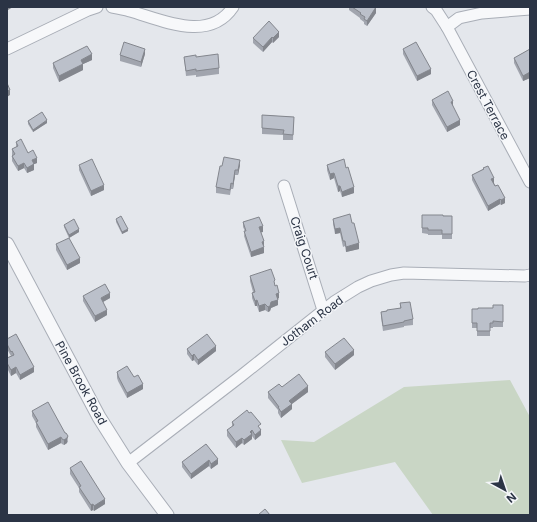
<svg xmlns="http://www.w3.org/2000/svg" width="537" height="522" viewBox="0 0 537 522" font-family="Inter,sans-serif">
	<style>
		.green { fill: #c9d6c5 }
		.lines { fill: none; stroke-linecap: round; stroke-linejoin: round }
		.minor-casing { stroke: #a9aeb7; stroke-width: 13 }
		.tertiary-casing { stroke: #a9aeb7; stroke-width: 15 }
		.minor { stroke: #f7f8fa; stroke-width: 11 }
		.tertiary { stroke: #f7f8fa; stroke-width: 13 }
		.wall { fill: #a1a5ae }
		.shaded-wall { fill: #83868d }
		.building { fill: #bbc0ca; stroke: #83868d }
		.labels { text-anchor: middle; stroke-width: 3; stroke-linejoin: round; paint-order: stroke }
		.street-label { font-size: 12px; fill: #2b3445; stroke: #f4f6f9 }
	</style>
	<rect width="100%" height="100%" fill="#e4e7ec"/>
	<path class="green" d="M510,380L530,417V515H433L395,462L302,483L281,440L314,442L404,387Z"/>
	<g class="lines">
		<g class="minor-casing">
			<g id="minor">
				<path d="M112,7C118,8 124,9 130,11C162,20 209,43 233,7"/>
				<path d="M432,7L436,10L447,27L530,182"/>
				<path d="M447,27L459,18L482,13L530,9"/>
				<path d="M7,49L88,10L97,7"/>
				<path d="M284,186L323,310"/>
				<path d="M128,463L241,376L334,302L358,287L371,281L391,275L404,273L525,276L530,275"/>
			</g>
		</g>
		<g class="tertiary-casing">
			<path id="tertiary" d="M7,244L99,417L128,463L167,515"/>
		</g>
		<use href="#minor" class="minor"/>
		<use href="#tertiary" class="tertiary"/>
	</g>
	<g class="wall">
		<path d="M349,7H376V13L367,26L364,24V22L360,19V18L349,10Z"/>
		<path d="M279,37L273,43L272,42L263,52L253,43V38Z"/>
		<path d="M403,49L431,74L417,81L403,54Z"/>
		<path d="M530,49V78L523,81L514,63V58Z"/>
		<path d="M145,54L141,67L120,61V55Z"/>
		<path d="M184,57H196L219,68V74L196,77V75L186,76Z"/>
		<path d="M92,60L83,64V70L59,82L53,68V63Z"/>
		<path d="M432,100L453,106V107L460,125L447,132L432,105Z"/>
		<path d="M262,115L294,117L293,140H283V135L262,134Z"/>
		<path d="M28,121L47,123L33,132L28,124Z"/>
		<path d="M16,142L28,153L37,163L34,164V170L27,173L24,168L18,171L12,161V149L16,147Z"/>
		<path d="M79,165L104,190L91,196L79,170Z"/>
		<path d="M240,165L238,175H235L233,189H231L230,195L216,193V187Z"/>
		<path d="M327,165L354,193L342,197L340,191L338,192L334,178L330,180L327,170Z"/>
		<path d="M483,168L494,183L505,203L501,205L500,204L488,211L472,180V175L483,169Z"/>
		<path d="M422,215L452,216V239H442V235H428V234L422,233Z"/>
		<path d="M116,219L128,231L122,234L116,222Z"/>
		<path d="M333,219L359,249L346,252L345,246L343,247L340,233L335,234L333,224Z"/>
		<path d="M243,222L263,232H261L264,246H263L264,253L251,257L244,236L245,231L243,227Z"/>
		<path d="M64,225L79,232L69,238L64,227Z"/>
		<path d="M56,244L80,263L67,270L56,250Z"/>
		<path d="M250,276L275,285L279,298L278,299V305L271,308L270,311L268,312L265,310L259,312L257,306H255L252,298V293L253,292L250,281Z"/>
		<path d="M83,296L110,298L103,302L107,315L95,322L83,301Z"/>
		<path d="M400,303L413,319V325L404,326V327L383,331L381,317V312L400,308Z"/>
		<path d="M503,305V327H493V328H490V336H477V328H472V309L493,308Z"/>
		<path d="M7,339L34,372L20,380L16,373L11,376L7,368V358L11,356L7,349Z"/>
		<path d="M187,349L216,351L198,365L194,360L192,361L187,354Z"/>
		<path d="M325,352L354,355L335,370L325,357Z"/>
		<path d="M117,372L134,377L143,389L127,398L118,381L117,378Z"/>
		<path d="M282,387L308,392L292,404V409L281,418L278,413V410L268,398V392Z"/>
		<path d="M32,411L68,441L67,443L64,445L62,444L61,443L48,450L36,427V423L32,416Z"/>
		<path d="M232,422L261,429V435L255,440L252,436V439L244,445L242,443L236,448L227,436V430L232,427Z"/>
		<path d="M206,444L218,464L211,469L209,466L191,479L182,467V462Z"/>
		<path d="M70,468L105,504L94,511L93,510L91,511L79,492V488L70,474Z"/>
	</g>
	<g class="shaded-wall">
		<path d="M8,7H13L8,10Z"/>
		<path d="M376,7V13L367,26V21Z"/>
		<path d="M279,32V37L273,43V38Z"/>
		<path d="M272,37V42L263,52V47Z"/>
		<path d="M145,49V54L141,67V62Z"/>
		<path d="M92,54V60L81,65V60Z"/>
		<path d="M83,64V70L59,82V76Z"/>
		<path d="M431,69V74L417,81V76Z"/>
		<path d="M530,72V78L523,81V76Z"/>
		<path d="M10,90V95L7,97V91Z"/>
		<path d="M453,101V106L451,108V102Z"/>
		<path d="M47,120V123L33,132V130Z"/>
		<path d="M460,120V125L447,132V127Z"/>
		<path d="M37,158V163L32,165V160Z"/>
		<path d="M240,160V165L238,175V170Z"/>
		<path d="M24,163V168L18,171V166Z"/>
		<path d="M34,164V170L27,173V168Z"/>
		<path d="M235,170V175L233,189V184Z"/>
		<path d="M334,173V178L330,180V174Z"/>
		<path d="M494,178V183L491,184V179Z"/>
		<path d="M104,185V190L91,196V191Z"/>
		<path d="M338,186H340V191L338,192Z"/>
		<path d="M354,187V193L342,197V192Z"/>
		<path d="M505,198V203L501,205V200Z"/>
		<path d="M500,199V204L488,211V206Z"/>
		<path d="M263,226V232L259,233V227Z"/>
		<path d="M340,228V233L335,234V229Z"/>
		<path d="M79,229V232L69,238V235Z"/>
		<path d="M128,229V231L122,234V232Z"/>
		<path d="M264,241V246L262,247V242Z"/>
		<path d="M359,243V249L346,252V247Z"/>
		<path d="M264,247V253L251,257V252Z"/>
		<path d="M80,258V263L67,270V265Z"/>
		<path d="M110,293V298L101,303V298Z"/>
		<path d="M279,293V298L276,299V294Z"/>
		<path d="M257,300V306H255V301Z"/>
		<path d="M278,300V305L271,308L270,311L268,312V307L271,302Z"/>
		<path d="M265,304V310L259,312V306Z"/>
		<path d="M107,310V315L95,322V316Z"/>
		<path d="M216,346V351L198,365V360Z"/>
		<path d="M354,350V355L335,370V364Z"/>
		<path d="M194,354V360L192,361V356Z"/>
		<path d="M16,367V373L11,376V370Z"/>
		<path d="M34,367V372L20,380V375Z"/>
		<path d="M143,384V389L127,398V393Z"/>
		<path d="M308,386V392L289,406V401Z"/>
		<path d="M292,404V409L281,418V412Z"/>
		<path d="M252,430V439L244,445V440L250,432Z"/>
		<path d="M261,430V435L255,440V435Z"/>
		<path d="M68,436L67,443L64,445V440Z"/>
		<path d="M61,437V443L48,450V444Z"/>
		<path d="M242,438V443L236,448V442Z"/>
		<path d="M218,459V464L211,469V464Z"/>
		<path d="M209,460V466L191,479V474Z"/>
		<path d="M105,499V504L94,511V506Z"/>
		<path d="M93,504V510L91,511V505Z"/>
	</g>
	<g class="building">
		<path d="M352,7H376L367,21L364,19L365,17L360,14L361,13Z"/>
		<path d="M269,21L279,32L273,38L272,37L263,47L253,38Z"/>
		<path d="M124,42L145,49L141,62L120,55Z"/>
		<path d="M416,42L431,69L417,76L403,49Z"/>
		<path d="M87,46L92,54L81,60L83,64L59,76L53,63Z"/>
		<path d="M530,49V72L523,76L514,58Z"/>
		<path d="M218,54L219,68L196,71V69L186,71L184,57L196,55V57Z"/>
		<path d="M7,83L10,90L7,91Z"/>
		<path d="M448,91L453,101L451,102L460,120L447,127L432,100Z"/>
		<path d="M42,112L47,120L33,130L28,121Z"/>
		<path d="M262,115L294,117L293,135L283,134L284,130L262,128Z"/>
		<path d="M21,139L28,153L33,150L37,158L32,160L34,164L27,168L24,163L18,166L12,156L15,154L12,149L18,146L16,142Z"/>
		<path d="M224,157L240,160L238,170H235L233,184L231,183L230,190L216,187L220,166H222Z"/>
		<path d="M92,159L104,185L91,191L79,165Z"/>
		<path d="M344,159L346,168L348,167L354,187L342,192L340,186H338L334,173L330,174L327,165Z"/>
		<path d="M488,166L494,178L491,179L495,186L498,185L505,198L501,200L500,199L488,206L472,175L484,169L483,168Z"/>
		<path d="M350,214L352,223H354L359,243L346,247L345,241H343L340,228L335,229L333,219Z"/>
		<path d="M422,215H443V216H452V234H442V230H428V228H422Z"/>
		<path d="M121,216L128,229L122,232L116,219Z"/>
		<path d="M259,217L263,226L259,227L264,241L262,242L264,247L251,252L244,231H246L243,222Z"/>
		<path d="M74,219L79,229L69,235L64,225Z"/>
		<path d="M69,238L80,258L67,265L56,244Z"/>
		<path d="M271,269L275,280L274,281L275,286L277,285L279,293L276,294L278,300L271,302L270,306L268,307L265,304L259,306L257,300L255,301L252,293L255,292L250,276Z"/>
		<path d="M105,284L110,293L101,298L107,310L95,316L83,296Z"/>
		<path d="M410,302L413,319L404,321V322L383,326L381,312L387,311V310L401,308L400,303Z"/>
		<path d="M493,305H503V322L493,321V323H490V331H477V323H472V309H478V308H493Z"/>
		<path d="M16,334L34,367L20,375L16,367L11,370L7,363V358L14,355L12,351L11,352L7,344V339Z"/>
		<path d="M207,334L216,346L198,360L194,354L192,356L187,349Z"/>
		<path d="M344,338L354,350L335,364L325,352Z"/>
		<path d="M127,366L134,377L138,375L143,384L127,393L118,376V375L117,372Z"/>
		<path d="M299,374L308,386L289,401L292,404L281,412L278,407H279L268,392L279,384L282,387Z"/>
		<path d="M48,402L65,433H66L68,436L67,438L64,440L62,439L61,437L48,444L36,422L38,421L32,411Z"/>
		<path d="M247,410L249,413L251,412L261,424L258,426L261,430L255,435L252,430L250,432L252,434L244,440L242,438L236,442L227,430L234,425L232,422Z"/>
		<path d="M206,444L218,459L211,464L209,460L191,474L182,462Z"/>
		<path d="M81,461L105,499L94,506L93,504L91,505L79,487L81,486L70,468Z"/>
		<path d="M265,509L270,515H258Z"/>
	</g>
	<g class="labels">
		<g class="street-label">
			<text transform="translate(488 105) rotate(62)" y="4">Crest Terrace</text>
			<text transform="translate(304 248) rotate(72)" y="4">Craig Court</text>
			<text transform="translate(312 321) rotate(-37)" y="4">Jotham Road</text>
			<text transform="translate(81 383) rotate(61)" y="4">Pine Brook Road</text>
		</g>
	</g>
	<rect width="537" height="522" fill="none" stroke="#2b3445" stroke-width="16"/>
	<g transform="translate(505 490) rotate(140)" stroke="#f4f6f9" stroke-width="3" paint-order="stroke">
	<path d="M0-3L7 15L0 10L-7 15Z" fill="#2b3445"/>
	<text y="-6" font-size="11" font-weight="bold" text-anchor="middle" fill="#2b3445">N</text>
	</g>
</svg>
